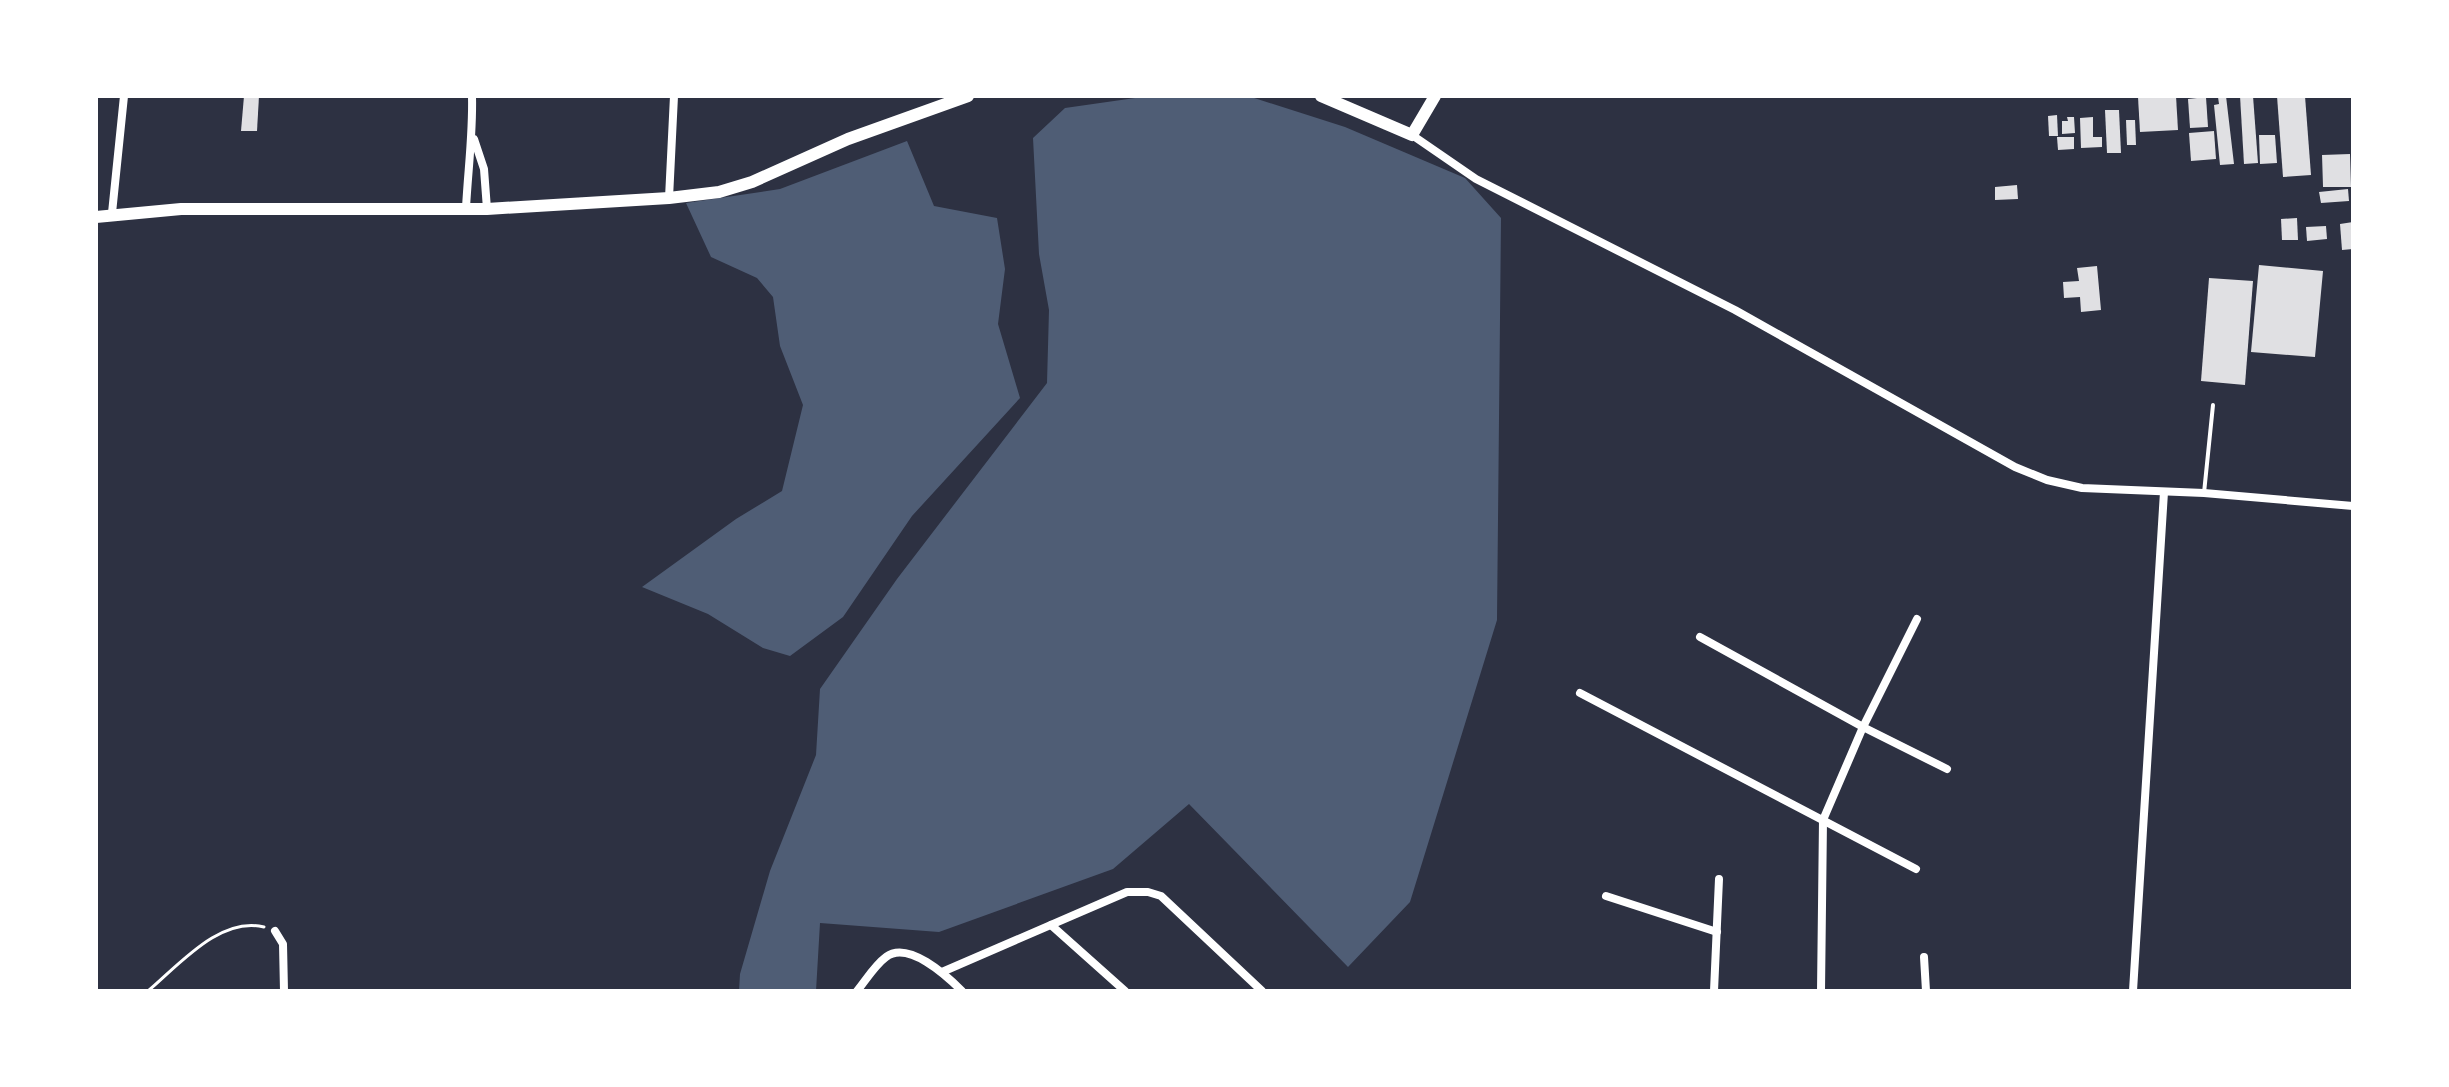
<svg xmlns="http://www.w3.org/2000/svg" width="2449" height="1087" viewBox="0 0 2449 1087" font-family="'Golos Text',sans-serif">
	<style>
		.water { fill: #4f5d75 }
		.building { fill: #e0e0e3 }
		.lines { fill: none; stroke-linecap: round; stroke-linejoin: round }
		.path { stroke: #fff; stroke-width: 3 }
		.service { stroke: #fff; stroke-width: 4 }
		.minor { stroke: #fff; stroke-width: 8 }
		.secondary { stroke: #fff; stroke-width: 12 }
	</style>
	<rect width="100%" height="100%" fill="#2d3142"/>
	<g class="water">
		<path d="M1248,96L1345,127L1465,178L1501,218L1497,620L1410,902L1348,967L1189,804L1113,869L939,932L820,923L816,991H739L740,974L770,871L816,755L820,689L897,579L1047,383L1049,310L1039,254L1033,138L1065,108L1142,97Z"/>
		<path d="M907,141L934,206L997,218L1005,269L998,324L1020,398L912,516L843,617L790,656L763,648L708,614L642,587L736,519L782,491L803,405L780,346L773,297L757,278L711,257L686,203L780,189Z"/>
	</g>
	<g class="building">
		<path d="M244,96H259L257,131H241Z"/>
		<path d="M2176,96L2178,130L2140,132L2138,97Z"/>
		<path d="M2226,96L2234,164L2220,165L2214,105L2219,104L2218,97Z"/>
		<path d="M2240,96H2253L2258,163L2244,164Z"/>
		<path d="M2277,96H2305L2311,175L2283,177Z"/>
		<path d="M2206,97L2208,127L2190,128L2188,99Z"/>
		<path d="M2105,110H2119L2121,153H2107Z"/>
		<path d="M2057,115L2058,136H2049L2048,116Z"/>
		<path d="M2067,117H2074L2075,133L2062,134V121H2068Z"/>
		<path d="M2093,117V137H2102V147L2081,148L2080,118Z"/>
		<path d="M2126,120H2135L2136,145H2127Z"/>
		<path d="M2214,131L2216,159L2191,161L2189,133Z"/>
		<path d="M2259,135H2275L2277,163L2260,164Z"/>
		<path d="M2057,137H2074V149L2058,150Z"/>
		<path d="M2350,154L2351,187H2323L2322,155Z"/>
		<path d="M2017,185L2018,199L1995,200V187Z"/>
		<path d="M2348,189L2349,201L2321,203L2319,192Z"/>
		<path d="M2297,218L2298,240H2282L2281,219Z"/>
		<path d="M2353,222V249L2342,250L2340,224Z"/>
		<path d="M2326,226L2327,239L2307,241L2306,227Z"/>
		<path d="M2259,265L2323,271L2315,357L2251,352Z"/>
		<path d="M2097,266L2101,310L2081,312L2080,297L2064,298L2063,282L2079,281L2077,268Z"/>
		<path d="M2209,278L2253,281L2245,385L2201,381Z"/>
	</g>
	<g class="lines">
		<path class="path" d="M148,991C179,965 220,916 264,927"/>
		<path class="service" d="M2204,493L2213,405"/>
		<g class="minor">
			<path d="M1412,135L1476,179L1735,310L2015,467L2047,480L2082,488L2204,493L2353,506"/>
			<path d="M474,139L484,169L487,209"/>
			<path d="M669,198L674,96"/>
			<path d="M466,208C468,170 473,134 472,96"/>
			<path d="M112,213L124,96"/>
			<path d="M1700,637L1863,727L1947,769"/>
			<path d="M1580,693L1916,869"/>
			<path d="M1606,896L1717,932"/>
			<path d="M1051,925L1125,991"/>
			<path d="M275,931L283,944L284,991"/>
			<path d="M1924,957L1926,991"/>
			<path d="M942,972L1127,892H1148L1161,896L1262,991"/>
			<path d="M857,991C866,980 875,965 886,957C908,940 947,976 962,991"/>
			<path d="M1714,991L1719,879"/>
			<path d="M1821,991L1823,820L1863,727L1917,619"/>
			<path d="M2133,991L2164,492"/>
		</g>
		<g class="secondary">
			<path d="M1321,96L1412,135L1435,96"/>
			<path d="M96,217L181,209H487L669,198L719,192L752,182L848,139L968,96"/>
		</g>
	</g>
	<rect width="2449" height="1087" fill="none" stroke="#ffffff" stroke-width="196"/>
</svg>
